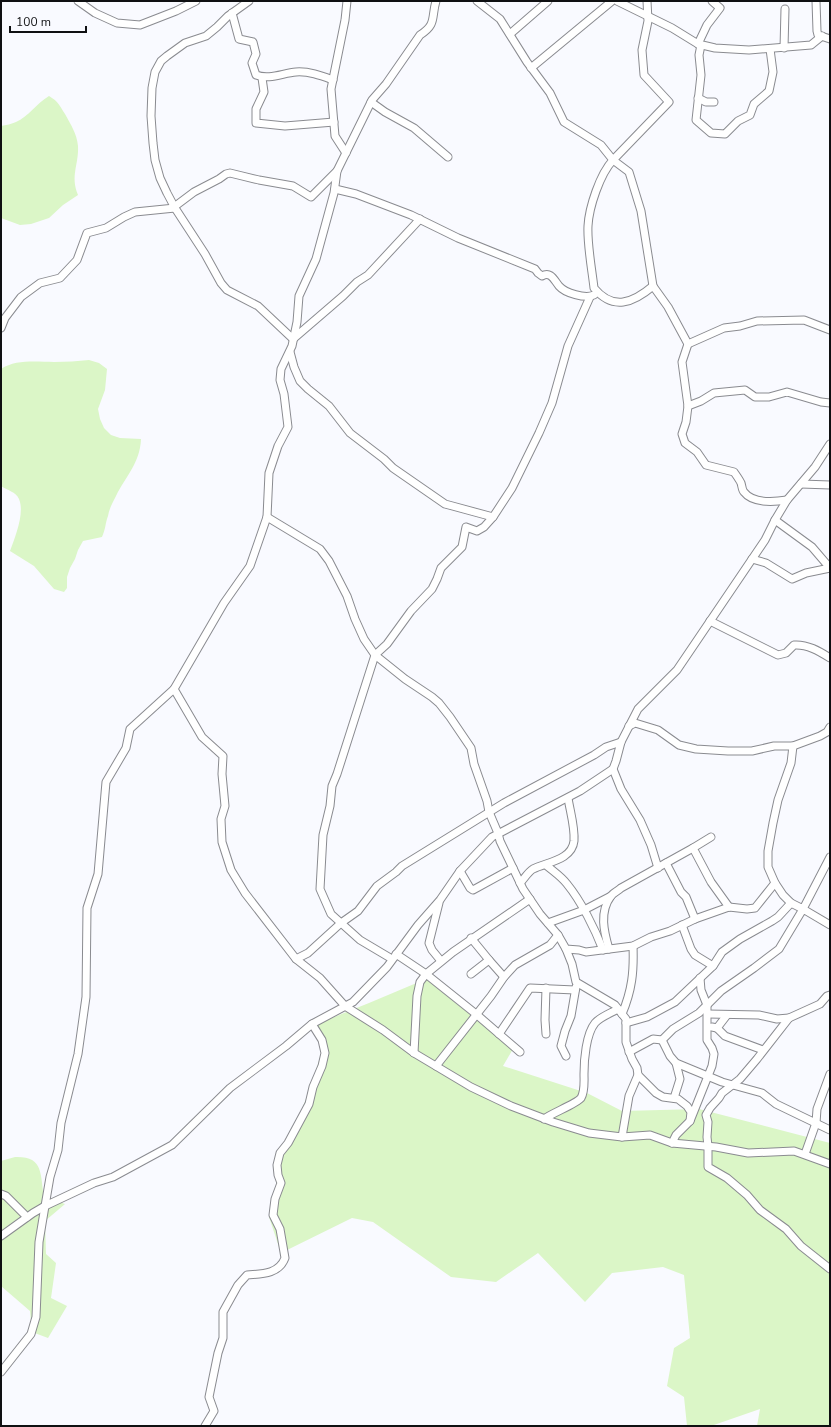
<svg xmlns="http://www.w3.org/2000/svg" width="831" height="1427" viewBox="0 0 831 1427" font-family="'Nunito Sans',sans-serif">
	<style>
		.green { fill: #dbf6c7 }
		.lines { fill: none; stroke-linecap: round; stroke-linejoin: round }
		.minor-casing { stroke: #8a8b90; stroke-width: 9 }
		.minor { stroke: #fff; stroke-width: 7 }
	</style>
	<rect width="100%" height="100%" fill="#f9faff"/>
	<g class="green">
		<path d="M49,96C59,102 59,105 65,114C71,125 77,134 78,146C79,165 70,175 78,195L63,205L49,218L31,224L20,225L1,218V126C6,125 12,124 16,122C28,117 37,103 49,96Z"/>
		<path d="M89,360L99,363L107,369L105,390L98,409L100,419L104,428L111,435L120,438L141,439C140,463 126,476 116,496C113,502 109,509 108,516C105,524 106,528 102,537L83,541L78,550L75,559L70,568L67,577V588L64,592L54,589L34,566L10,551C15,537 25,513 19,499C16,492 7,490 1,486V369C16,359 37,362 54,362C66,362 78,361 89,360Z"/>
		<path d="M426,979L513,1049L503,1066L587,1093L622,1111L699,1109L830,1143V1426H757L760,1409L711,1426H687L684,1397L667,1386L674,1348L690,1338L684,1275L663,1267L612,1273L585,1302L538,1253L496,1282L451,1277L373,1222L352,1218L281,1253L269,1217L276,1186L280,1155L295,1126L312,1084L323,1047L314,1025L369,1003Z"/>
		<path d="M15,1157C44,1156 40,1174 44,1197L65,1204L45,1221L46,1254L56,1263L51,1298L67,1306L48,1338L32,1332L30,1311L1,1286V1161Z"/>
	</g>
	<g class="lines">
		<g class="minor-casing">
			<g id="minor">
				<path d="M78,1L95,13L117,23L140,25L176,11L196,1"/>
				<path d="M249,1L228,16L217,27L206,36L185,43L167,56L161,61L155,72L152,88L151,116L153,143L155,160L160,178L167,193L175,208L205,254L221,283L227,290L258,306L293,339L343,296L357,282L368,275L420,219"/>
				<path d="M436,1C431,18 437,24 420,35L386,84L372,100L337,171L334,193L316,259L299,296L297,322L292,346L281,369L280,380L284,394L288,427L278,446L269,473L267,517L250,566L224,603L174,689L130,729L126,748L106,782L98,874L87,908L86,997L78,1054L61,1123L58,1150L50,1177L45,1206L94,1183L113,1177L172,1145L230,1088L286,1046L312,1024L353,1002L387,967L418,925L440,900L460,871L492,837L580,791L613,769L616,761L621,742L638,709L677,670L765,540L775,520L787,500L815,467L830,444"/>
				<path d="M477,1L500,19L527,62L550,93L564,122L601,145L613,160C600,174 589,207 588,226C587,244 592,270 594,288C613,311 633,303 653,286L668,307L688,344L724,328L740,326L757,321L804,320L830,330"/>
				<path d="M617,1L672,28L698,44L715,48L749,50L811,45L822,36"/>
				<path d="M647,1L648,21L642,50L644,75L669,102L613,160L629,172L641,211L653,286"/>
				<path d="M816,1L817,31L818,35L830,39"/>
				<path d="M232,13L239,39L253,42L256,54L252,63L256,75C269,80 283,73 296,72C309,71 322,76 333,80"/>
				<path d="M510,34L548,1"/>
				<path d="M698,44L707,25L720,8L712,1"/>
				<path d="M701,45L699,55L701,75L696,120L711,133L725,134L738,121L750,115L754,104L769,91L773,72L770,49"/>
				<path d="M784,48L785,9"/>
				<path d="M531,68L612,1"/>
				<path d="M262,78L264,92L256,109V123L285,126L334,122"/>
				<path d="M698,98L706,102H714"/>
				<path d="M371,102L385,112L414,128L448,157"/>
				<path d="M346,153L335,136L331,89L345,20L347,1"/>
				<path d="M335,189L356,194L411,215L458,238L535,269L538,273L542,276C551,271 554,280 559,286C565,293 585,299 594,295"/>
				<path d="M174,207L194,192L219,179L226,174L230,173L259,180L293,186L311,197L337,171"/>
				<path d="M1,328L5,318L21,297L40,283L60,278L77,260L87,233L106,228L124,217L135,212L175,208"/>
				<path d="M688,344L682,362L688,406L686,422L682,434L685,443L697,452L706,465L734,472C736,475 739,479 741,483C742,486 742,490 744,492C753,504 774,502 787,500"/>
				<path d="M290,352L294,367L300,381L308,389L329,406L350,433L384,459L393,468L445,504L493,517"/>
				<path d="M688,406L701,401L714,393L745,390L755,397H769L787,392L821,402L830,403"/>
				<path d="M801,484L830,485"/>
				<path d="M267,517L320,549L329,561L347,596L355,619L364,639L375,655L405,679L432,697L439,703L450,717L471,748L474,764L487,801L489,812L498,833L500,841L523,889L540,914L558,935L566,949L579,950L586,952L633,946L651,937L670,931L695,919L729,907L747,909L755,908L775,883"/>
				<path d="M775,520L812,547L830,568"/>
				<path d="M752,559L766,563L792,579L806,573L830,568"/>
				<path d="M710,621L778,655L786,653L794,645C807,644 819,651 830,658"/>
				<path d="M174,689L202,737L223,756L222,774L225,806L221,819L222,842L231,870L245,893L296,959L320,978L345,1006L383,1030L414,1053L471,1087L511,1106L553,1122L589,1133L622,1137L650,1135L672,1143L716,1147L748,1153L794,1151L830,1164"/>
				<path d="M629,726L635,723L658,730L679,745L696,749L728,751H752L774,746H793L820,736L827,732L830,727"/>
				<path d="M793,746L791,763L778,800L773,823L768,851V867L775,883L783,895L791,903L803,909L830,857"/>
				<path d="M613,769L621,789L640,820L651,845L658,868"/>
				<path d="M711,837L693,848L711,882L729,907"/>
				<path d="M666,863L681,892L686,897L695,919"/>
				<path d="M546,865C553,871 562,877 567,884C581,901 595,929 603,950"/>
				<path d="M460,871L470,888L473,890L513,868"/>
				<path d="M520,883C524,879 528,872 533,869C547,862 572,860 574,841C575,827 570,811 568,798"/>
				<path d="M439,903L429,943L432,950L441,961"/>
				<path d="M548,923L584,910L611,896"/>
				<path d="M682,925L691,949L695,955L713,966"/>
				<path d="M830,925L803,909L779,949L754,968L721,991L699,1013L673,1029L662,1040L670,1056L676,1063L722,1082L762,1093L776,1104L830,1130"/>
				<path d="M471,938L489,960L504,977"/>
				<path d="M566,949L572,964L576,982L615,1005L626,1019V1042L632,1059L637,1068L638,1075L656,1093L663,1097L678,1099L687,1106L691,1112L690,1121"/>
				<path d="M609,949C604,932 599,912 611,896C613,893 618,891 621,888L693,848"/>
				<path d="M396,954L426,974L476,1014L520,1052"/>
				<path d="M296,959L308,953L341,923L358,911L377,886L396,872L402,866L504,803L594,755L606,747L621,742"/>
				<path d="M392,959L360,940L331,914L320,889L323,835L330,806L332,786L337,774L375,655L387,644L411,611L432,589L437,579L441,568L462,547L466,527L477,531L484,527L493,517L512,488L539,433L552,403L568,346L590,297"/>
				<path d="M471,974L489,960"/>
				<path d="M546,988L545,1020L546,1034"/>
				<path d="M830,995L827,996L820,1004L789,1018L757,1059L740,1079L722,1093L719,1098L710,1108L706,1115L708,1122L707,1137L708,1146V1167L727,1178L747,1195L760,1210L786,1229L801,1246L830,1269"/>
				<path d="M622,1014C632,990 634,972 633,946"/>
				<path d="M708,1014L759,1015L777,1019L789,1018"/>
				<path d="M626,1023L647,1017L675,1002L713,966L722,952L740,939L772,921L778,917L791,903"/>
				<path d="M712,1027L717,1028L727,1015"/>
				<path d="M717,1028L725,1036L763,1050"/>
				<path d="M499,1034L530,988L575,990"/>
				<path d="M629,1052L653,1039L662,1040"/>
				<path d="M414,1053L417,996L420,982L426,974L453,952L530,899"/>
				<path d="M566,1056L561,1046L565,1031L571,1016L576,987"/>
				<path d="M436,1066L491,996L504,977L515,965L550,945L558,935"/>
				<path d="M674,1098L680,1079L676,1063"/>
				<path d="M544,1119C552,1113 576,1104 581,1098C585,1091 584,1082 584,1074C584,1060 586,1034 595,1023C600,1017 611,1013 618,1009"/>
				<path d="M622,1137L629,1096L638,1075"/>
				<path d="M672,1143L676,1135L690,1121L712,1066L714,1054L712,1048L707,1040V1005L701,990L700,978"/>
				<path d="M805,1154L816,1123L817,1109L830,1074"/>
				<path d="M1,1194L6,1196L27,1217"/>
				<path d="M1,1236L33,1213L45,1206"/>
				<path d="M1,1372L31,1334L36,1317L39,1242L45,1206"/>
				<path d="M205,1426L214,1411L209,1397L218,1353L223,1338V1312L238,1285L247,1275C262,1274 279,1274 285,1258L280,1229L273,1215L275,1199L281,1183L278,1175L277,1165L280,1153L288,1143L309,1104L313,1087L322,1066L325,1053L322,1040L312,1024"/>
			</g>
		</g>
		<use href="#minor" class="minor"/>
	</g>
	<rect width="831" height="1427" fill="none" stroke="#0f1012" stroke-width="4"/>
	<path d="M10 26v6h76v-6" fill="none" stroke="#0f1012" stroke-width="2"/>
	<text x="16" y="26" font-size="12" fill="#0f1012" stroke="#f9faff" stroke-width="3" paint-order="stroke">100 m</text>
</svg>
